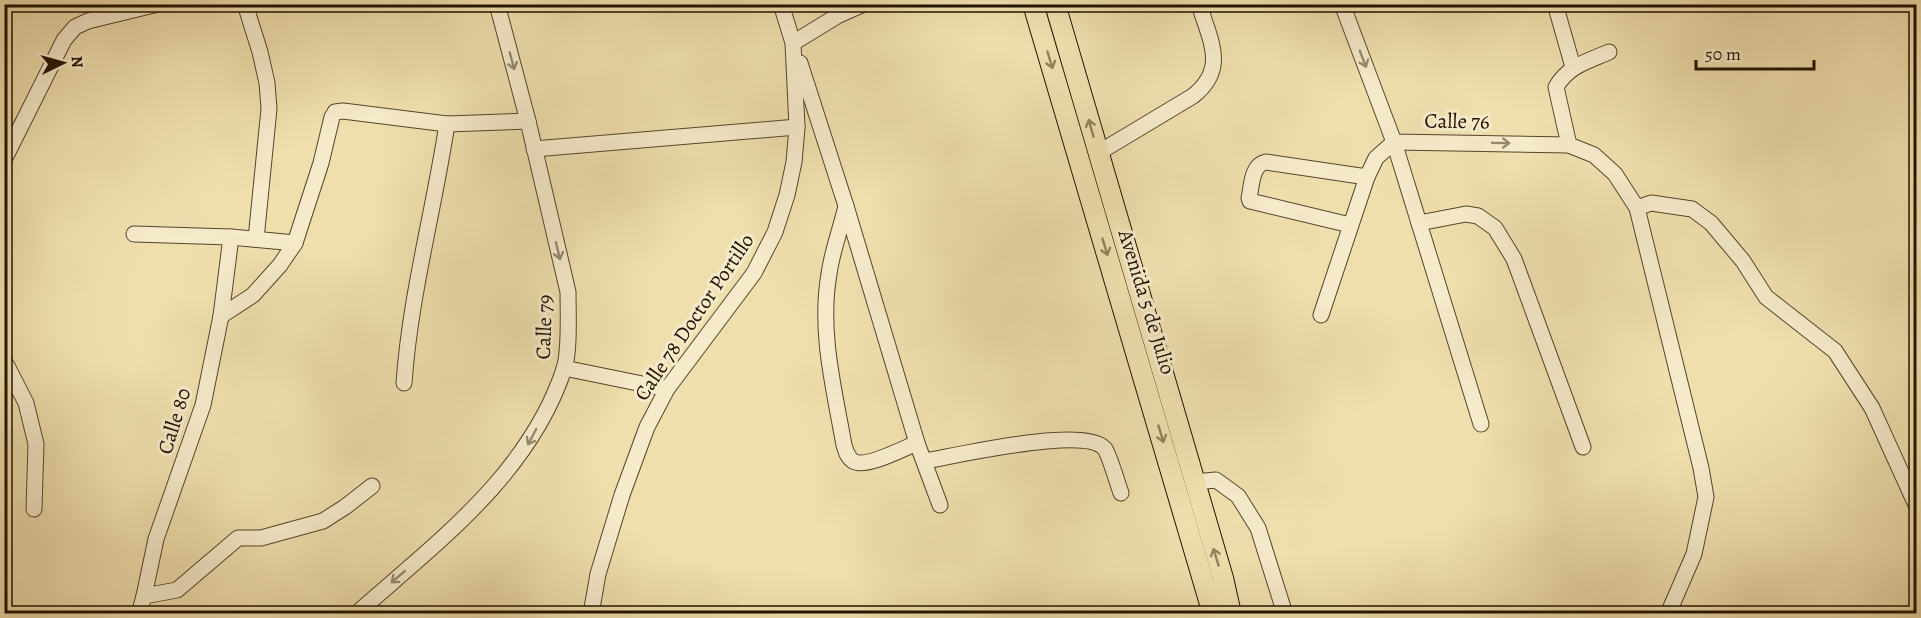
<svg xmlns="http://www.w3.org/2000/svg" width="1921" height="618" viewBox="0 0 1921 618" font-family="Alegreya,serif">
	<style>
		.lines { fill: none; stroke-linecap: round; stroke-linejoin: round }
		.minor-casing { stroke: #55452b; stroke-width: 17 }
		.major-casing { stroke: #221200; stroke-width: 22 }
		.minor { stroke: #f5eaca; stroke-width: 15 }
		.major { stroke: #efdfad; stroke-width: 20 }
		.oneway { stroke: #96896f }
		.oneway2 { stroke: #93835f }
		.labels { text-anchor: middle; stroke-width: 6; stroke-linejoin: round; paint-order: stroke }
		.street-label { font-size: 21px; fill: #221200; stroke: #f5eaca }
	</style>
	<rect width="100%" height="100%" fill="#efdfad"/>
	<filter id="stains"><feTurbulence type="fractalNoise" baseFrequency=".00333" numOctaves="4"/><feColorMatrix values="0 0 0 0 .2 0 0 0 0 .09 0 0 0 0 .02 0 0 0 .5 -.17"/></filter>
	<radialGradient id="worn" r=".72"><stop offset=".6" stop-color="#630" stop-opacity="0"/><stop offset="1" stop-color="#630" stop-opacity=".3"/></radialGradient>
	<g class="lines">
		<g class="minor-casing">
			<g id="minor">
				<path d="M245,4L260,52L267,83L269,109L256,239"/>
				<path d="M1342,4L1394,142L1569,145L1594,155L1615,174L1637,208L1701,468L1706,497L1694,554L1668,614"/>
				<path d="M1555,4L1573,67"/>
				<path d="M793,43L837,16L864,4"/>
				<path d="M800,63L846,206L917,443L940,505"/>
				<path d="M1569,145L1556,87C1568,66 1588,61 1609,52"/>
				<path d="M534,149L797,127"/>
				<path d="M1098,153L1193,96C1228,68 1210,41 1199,4"/>
				<path d="M4,160L64,40L75,27L88,21L158,4"/>
				<path d="M846,206C841,228 832,251 829,274C819,332 834,388 844,445C846,451 847,457 853,461C865,469 904,448 917,443"/>
				<path d="M1637,208L1651,203L1692,209L1711,223L1743,261L1766,297L1835,351L1872,408L1916,505"/>
				<path d="M1419,223L1466,214L1478,216L1495,228L1514,259L1583,447"/>
				<path d="M1350,225L1250,201L1249,198C1252,186 1251,165 1266,162L1367,177"/>
				<path d="M134,234L231,237L295,243L321,163L332,117L335,112L343,111L447,124L528,121"/>
				<path d="M1321,315L1367,177L1376,158L1394,142L1481,424"/>
				<path d="M221,316L253,295L280,265L295,243"/>
				<path d="M4,360L26,403L36,444L34,509"/>
				<path d="M564,368L667,389"/>
				<path d="M404,383C410,296 434,210 447,124"/>
				<path d="M925,461C955,456 1086,425 1105,449C1110,457 1117,482 1121,493"/>
				<path d="M1194,482L1216,480L1238,496L1258,528L1285,614"/>
				<path d="M144,596L177,590L238,538H261L323,521L345,507L372,486"/>
				<path d="M139,614L144,596L156,539L203,405L221,316L231,237"/>
				<path d="M356,614C436,543 529,475 564,369C570,351 568,312 568,292L528,121L497,4"/>
				<path d="M591,614L598,574L622,495L647,427L667,389L754,273L775,232L787,195L794,162L797,127L793,43L781,4"/>
			</g>
		</g>
		<g class="major-casing">
			<g id="major">
				<path d="M1033,4L1213,614"/>
				<path d="M1055,4L1223,578L1231,614"/>
			</g>
		</g>
		<use href="#minor" class="minor"/>
		<use href="#major" class="major"/>
	</g>
	<defs><path id="oneway-shaft" d="M-6 0H5M1.5-3L5.5 0L1.5 3" fill="none" stroke-width="1.6" stroke-linecap="round" stroke-linejoin="round" transform="scale(1.5)"/></defs>
	<g class="oneway">
		<use href="#oneway-shaft" transform="translate(1363 59) rotate(69)"/>
		<use href="#oneway-shaft" transform="translate(512 61) rotate(75)"/>
		<use href="#oneway-shaft" transform="translate(1501 143) rotate(1)"/>
		<use href="#oneway-shaft" transform="translate(558 251) rotate(76)"/>
		<use href="#oneway-shaft" transform="translate(532 437) rotate(118)"/>
		<use href="#oneway-shaft" transform="translate(398 577) rotate(139)"/>
	</g>
	<g class="oneway2">
		<use href="#oneway-shaft" transform="translate(1050 60) rotate(73)"/>
		<use href="#oneway-shaft" transform="translate(1091 128) rotate(-106)"/>
		<use href="#oneway-shaft" transform="translate(1105 247) rotate(73)"/>
		<use href="#oneway-shaft" transform="translate(1161 434) rotate(73)"/>
		<use href="#oneway-shaft" transform="translate(1216 557) rotate(-107)"/>
	</g>
	<g class="labels">
		<g class="street-label">
			<text transform="translate(1457 121) rotate(1)" y="7">Calle 76</text>
			<text transform="translate(1147 302) rotate(73)" y="7">Avenida 5 de Julio</text>
			<text transform="translate(694 317) rotate(-56)" y="7">Calle 78 Doctor Portillo</text>
			<text transform="translate(544 327) rotate(-88)" y="7">Calle 79</text>
			<text transform="translate(174 421) rotate(-73)" y="7">Calle 80</text>
		</g>
	</g>
	<rect width="1921" height="618" fill="none" stroke="#efdfad" stroke-width="24"/>
	<rect x="6" y="6" width="1909" height="606" fill="none" stroke="#221200" stroke-width="3"/>
	<rect x="12" y="12" width="1897" height="594" fill="none" stroke="#221200" stroke-width="1.5"/>
	<g transform="translate(63 63) rotate(85)" stroke="#f5eaca" stroke-width="4.5" paint-order="stroke">
	<path d="M0-4.5L10 22L0 15L-10 22Z" fill="#221200"/>
	<text y="-9" font-size="16" font-weight="bold" text-anchor="middle" fill="#221200">N</text>
	</g>
	<path d="M1696 60v9h118v-9" fill="none" stroke="#221200" stroke-width="3"/>
	<text x="1705" y="60" font-size="18" fill="#221200" stroke="#f5eaca" stroke-width="4.5" paint-order="stroke">50 m</text>
	<rect width="100%" height="100%" filter="url(#stains)"/>
	<rect width="100%" height="100%" fill="url(#worn)"/>
</svg>
